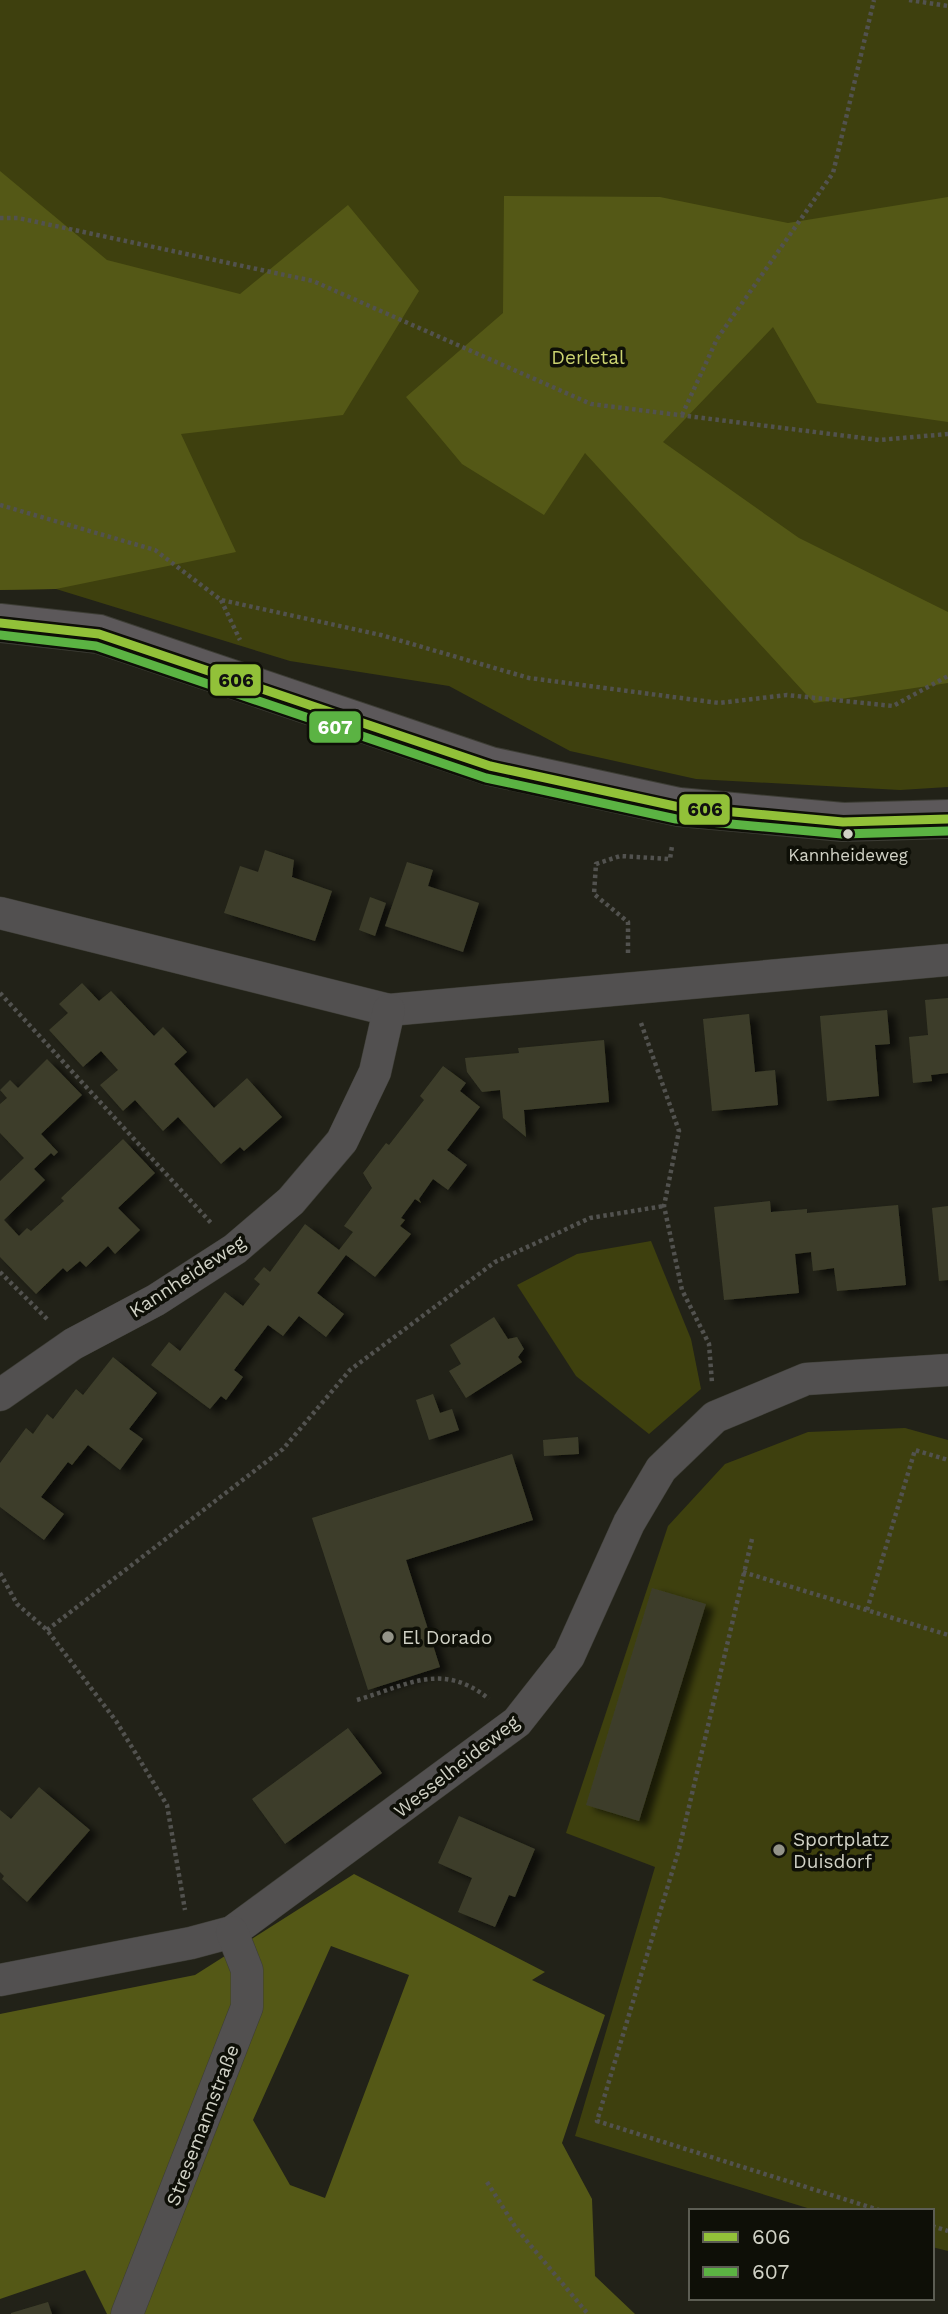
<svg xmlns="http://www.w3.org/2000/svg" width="948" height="2314" viewBox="0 0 948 2314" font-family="'Work Sans',sans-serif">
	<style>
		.green { fill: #3e400e }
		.forest { fill: #545816; fill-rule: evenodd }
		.building { fill: #3d3e2a; filter: url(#shadow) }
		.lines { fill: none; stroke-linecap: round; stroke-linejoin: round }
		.street-casing { stroke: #3d3d35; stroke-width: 33 }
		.secondary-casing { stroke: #3d3d35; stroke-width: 40 }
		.path { stroke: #52524f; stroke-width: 4.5; stroke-dasharray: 3.5 3.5; stroke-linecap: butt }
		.street { stroke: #525050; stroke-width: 32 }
		.secondary { stroke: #5c585a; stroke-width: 38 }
		.bus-1-casing { stroke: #0e0f07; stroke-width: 14 }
		.bus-2-casing { stroke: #0e0f07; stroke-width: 14 }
		.bus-1 { stroke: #92c139; stroke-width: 9 }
		.bus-2 { stroke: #5bb343; stroke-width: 9 }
		.bus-dot { fill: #d1d2c6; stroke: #0e0f07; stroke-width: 2.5 }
		.poi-dot { fill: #949489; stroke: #0e0f07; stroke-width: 2.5 }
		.labels { text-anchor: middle; stroke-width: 7; stroke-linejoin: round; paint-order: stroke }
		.bus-label { font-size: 17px; fill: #d1d2c6; stroke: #0e0f07 }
		.park-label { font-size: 19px; fill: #ccd470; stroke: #0e0f07 }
		.street-label { font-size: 19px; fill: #d1d2c6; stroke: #0e0f07 }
		.poi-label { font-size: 19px; fill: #d1d2c6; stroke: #0e0f07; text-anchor: start }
		.line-badge { stroke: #0e0f07; stroke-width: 2.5 }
		.badge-label { font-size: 19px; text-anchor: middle; font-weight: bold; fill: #fff }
		.pale-badge-label { font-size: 19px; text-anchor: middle; font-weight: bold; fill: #111 }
	</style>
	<defs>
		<filter id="shadow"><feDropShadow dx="8" dy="4.5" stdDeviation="3.5" flood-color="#0009"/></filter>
	</defs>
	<rect width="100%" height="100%" fill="#222218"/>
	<g class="green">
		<path d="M0,0H948V787L900,790L696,779L570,751L449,686L290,661L56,589L0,590Z"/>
		<path d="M651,1241L691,1339L701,1389L649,1434L576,1376L517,1285L577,1254Z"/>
		<path d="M905,1428L948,1440V2251L932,2247V2211H817L575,2136L655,1867L566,1833L668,1526L725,1464L808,1432Z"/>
	</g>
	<g class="forest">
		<path d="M0,171L107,260L240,294L348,205L419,291L343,415L181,434L236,552L56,589L0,590Z"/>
		<path d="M504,196L660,197L788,223L948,197V422L817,403L773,327L663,442L799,538L948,612V683L814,703L585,453L544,515L462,464L406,397L503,313Z"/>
		<path d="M354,1874L545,1972L532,1980L605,2015L562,2143L592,2199L595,2276L635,2314H107L85,2270L0,2299V2014L195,1975ZM331,1946L409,1975L325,2198L290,2185L253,2120Z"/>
	</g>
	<g class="building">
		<path d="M265,850L294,860L292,877L332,891L315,941L224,913L240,866L258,872Z"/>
		<path d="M407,862L433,870L428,886L479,903L463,952L385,926Z"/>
		<path d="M370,897L386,903L375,936L359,930Z"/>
		<path d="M82,983L99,1001L111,991L154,1036L163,1027L187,1052L174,1064L214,1108L247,1078L282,1117L244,1151L240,1147L221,1164L178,1117L163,1131L135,1100L123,1111L100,1085L118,1070L101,1051L83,1067L49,1030L68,1013L59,1004Z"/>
		<path d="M948,998V1073L931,1075L932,1081L913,1083L909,1037L928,1035L925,1000Z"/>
		<path d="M887,1010L890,1044L875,1045L879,1096L827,1101L820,1016Z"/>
		<path d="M749,1014L755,1072L775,1070L778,1105L712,1111L703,1019Z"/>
		<path d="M604,1040L609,1102L524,1110L526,1137L503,1118L500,1090L482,1092L467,1072L465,1058L519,1053L518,1048Z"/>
		<path d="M47,1059L82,1095L41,1134L58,1152L54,1156L51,1153L34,1169L45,1180L4,1220L19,1236L27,1228L31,1231L64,1201L61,1198L123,1139L155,1173L118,1208L140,1230L115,1254L108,1246L86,1267L80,1261L67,1272L63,1268L36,1294L0,1257V1181L24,1158L0,1133V1104L7,1098L0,1090L10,1080L18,1088Z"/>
		<path d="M443,1066L466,1083L460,1091L480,1107L447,1150L467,1165L448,1190L433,1179L419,1199L421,1203L415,1199L401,1218L405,1220L400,1226L411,1234L375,1277L346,1255L317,1293L344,1314L326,1337L299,1316L283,1336L268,1325L234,1370L243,1377L226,1400L221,1396L210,1409L151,1365L169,1342L180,1351L225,1292L243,1306L260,1284L254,1279L264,1267L270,1272L305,1224L339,1250L353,1232L344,1226L372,1188L363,1173L386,1143L389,1145L424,1100L420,1096Z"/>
		<path d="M770,1201L771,1212L807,1209V1213L898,1205L906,1285L837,1291L834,1268L813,1271L811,1252L795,1254L799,1293L724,1300L714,1207Z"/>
		<path d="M948,1206V1280L939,1281L932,1208Z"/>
		<path d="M494,1317L508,1339L517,1337L524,1349L518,1357L522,1362L466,1398L449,1371L461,1364L450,1345Z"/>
		<path d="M113,1357L157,1393L129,1429L143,1439L120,1470L88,1445L72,1465L68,1462L41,1497L64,1514L44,1540L0,1507V1463L26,1428L33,1434L47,1414L53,1419L76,1389L83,1395Z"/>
		<path d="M433,1394L440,1413L452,1409L459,1430L429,1440L416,1400Z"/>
		<path d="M578,1437L579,1454L544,1456L543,1440Z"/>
		<path d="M512,1454L533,1520L406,1560L440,1667L368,1690L312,1518Z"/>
		<path d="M652,1588L706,1604L639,1821L586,1805Z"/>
		<path d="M348,1728L382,1773L285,1844L252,1799Z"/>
		<path d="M39,1787L90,1830L27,1902L2,1879L4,1876L0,1872V1810L11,1819Z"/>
		<path d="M459,1816L535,1849L515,1897L509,1895L495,1927L458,1912L472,1878L438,1863Z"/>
		<path d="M48,2302L52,2314H11V2313Z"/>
	</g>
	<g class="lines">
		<g class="street-casing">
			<g id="street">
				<path d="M0,913L389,1010L948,960"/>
				<path d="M0,1395L73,1344L156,1300L235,1249L291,1201L342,1141L375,1072L389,1010"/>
				<path d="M0,1980L191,1943L232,1932L517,1722L569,1656L629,1523L661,1469L715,1417L806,1379L948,1370"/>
				<path d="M127,2314L247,2007V1970L232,1932"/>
			</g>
		</g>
		<g class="secondary-casing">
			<path id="secondary" d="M0,623L99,634L490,766L679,807L843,822L948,819"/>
		</g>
		<g class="path">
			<path d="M909,0L948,6"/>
			<path d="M0,218H18L313,281L591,404L879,440L948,434"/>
			<path d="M682,415L717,339L833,173L874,0"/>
			<path d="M0,505L155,550L221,600L381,635L529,678L719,703L787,695L893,706L948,676"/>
			<path d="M221,600L240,640"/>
			<path d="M628,953V922L594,894L596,864L620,856L670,859L672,846"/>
			<path d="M0,993L212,1224"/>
			<path d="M641,1023L679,1131L664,1206L682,1290L709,1344L712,1383"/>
			<path d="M0,1272L49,1321"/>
			<path d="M752,1539L679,1849L597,2121L882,2211"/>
			<path d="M743,1572L948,1635"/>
			<path d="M0,1573L17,1604L47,1630L116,1721L167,1805L185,1910"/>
			<path d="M867,1610L915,1450L948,1460"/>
			<path d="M47,1630L283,1449L350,1370L495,1262L590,1218L664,1206"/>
			<path d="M357,1700C408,1685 442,1661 489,1699"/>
			<path d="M487,2182L516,2228L588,2314"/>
			<path d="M932,2226L948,2231"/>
		</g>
		<use href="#street" class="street"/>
		<use href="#secondary" class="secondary"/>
		<g class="bus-1-casing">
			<path id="bus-1" d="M0,623L99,634L490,766L679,807L843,822L948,819"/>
		</g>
		<g class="bus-2-casing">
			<path id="bus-2" d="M0,635L96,646L486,778L676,819L842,834L948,831"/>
		</g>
		<use href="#bus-1" class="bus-1"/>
		<use href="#bus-2" class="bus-2"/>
	</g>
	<circle class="bus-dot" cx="848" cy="834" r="6"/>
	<g class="poi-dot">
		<circle cx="388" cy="1637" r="7"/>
		<circle cx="779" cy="1850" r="7"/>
	</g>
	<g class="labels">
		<g class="bus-label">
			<text x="848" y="861">Kannheideweg</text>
		</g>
		<g class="park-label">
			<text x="588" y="364">Derletal</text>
		</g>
		<g class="street-label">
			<text transform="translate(187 1276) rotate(-33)" y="7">Kannheideweg</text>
			<text transform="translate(456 1766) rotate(-38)" y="7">Wesselheideweg</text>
			<text transform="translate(202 2125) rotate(-69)" y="7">Stresemannstraße</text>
		</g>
		<g class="poi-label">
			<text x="402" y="1644">El Dorado</text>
			<text x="793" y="1846">Sportplatz<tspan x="793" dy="22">Duisdorf</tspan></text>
		</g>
	</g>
	<g class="line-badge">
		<rect x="209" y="663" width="53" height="34" rx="7" fill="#92c139"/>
		<rect x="308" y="710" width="54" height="34" rx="7" fill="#5bb343"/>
		<rect x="678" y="793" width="53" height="33" rx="7" fill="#92c139"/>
	</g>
	<g class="badge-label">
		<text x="335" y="734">607</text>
	</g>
	<g class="pale-badge-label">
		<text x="236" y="687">606</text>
		<text x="705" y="816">606</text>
	</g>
	<rect x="689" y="2209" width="245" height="91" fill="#0e0f07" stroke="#5c5d53" stroke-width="2"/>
	<rect x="703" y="2232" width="35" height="10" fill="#92c139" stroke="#5c5d53" stroke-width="2"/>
	<text x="752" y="2244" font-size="21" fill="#d1d2c6">606</text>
	<rect x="703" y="2267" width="35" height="10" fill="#5bb343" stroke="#5c5d53" stroke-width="2"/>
	<text x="752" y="2279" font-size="21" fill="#d1d2c6">607</text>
</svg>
